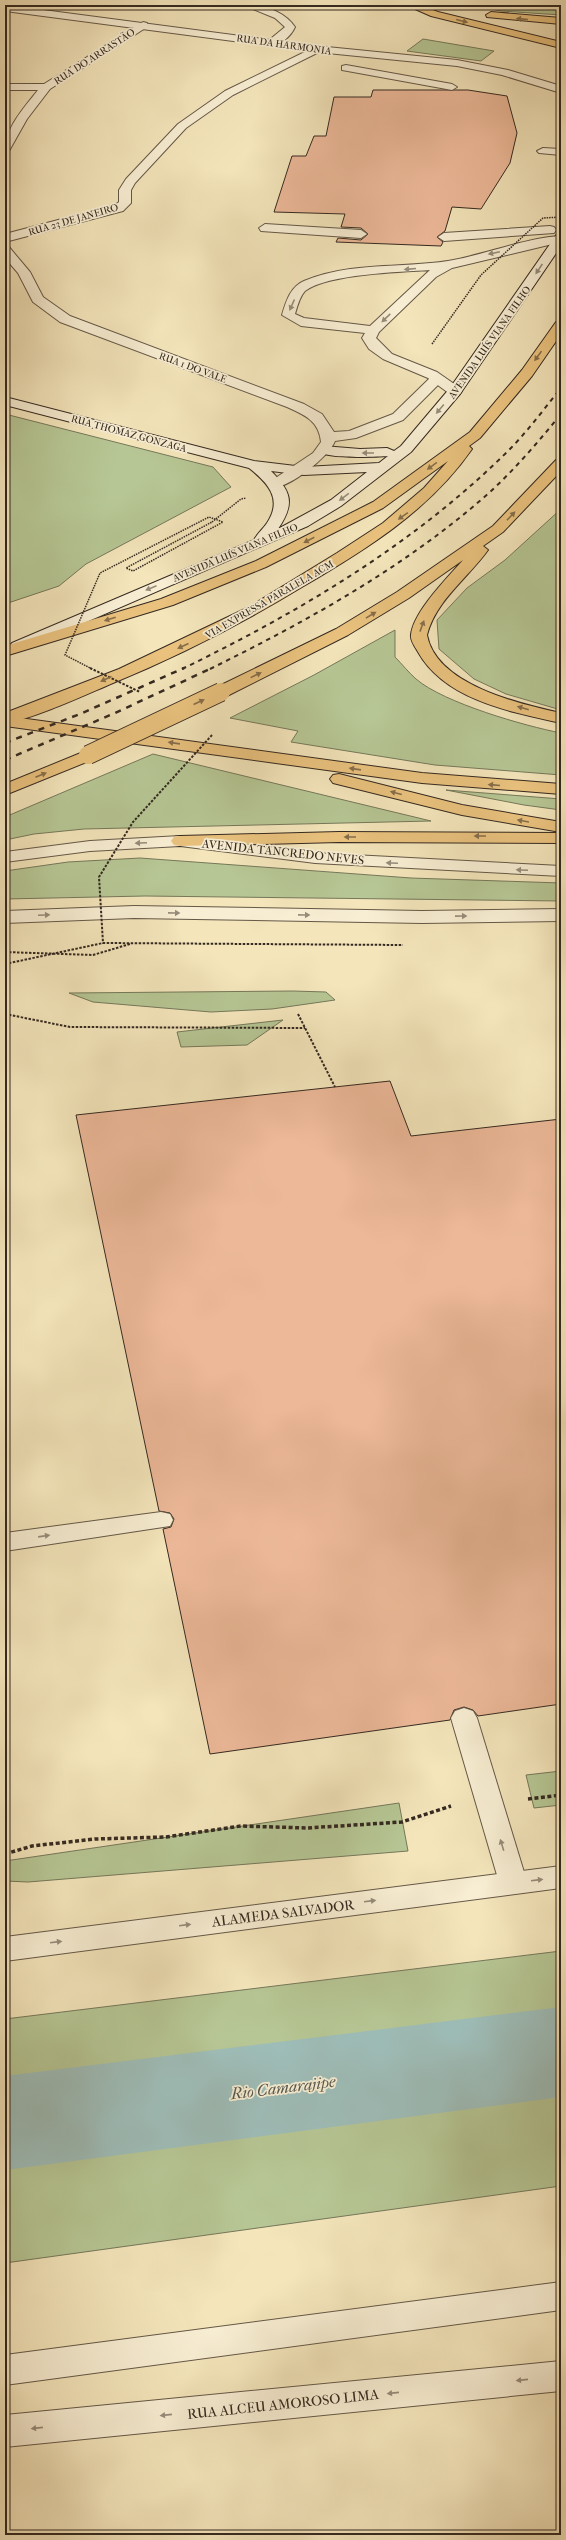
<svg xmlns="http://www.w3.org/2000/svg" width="566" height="2540" viewBox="0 0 566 2540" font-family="'IM FELL French Canon',serif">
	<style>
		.green { fill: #b6c694; stroke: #75785a }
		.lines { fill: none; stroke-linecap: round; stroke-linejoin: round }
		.river { fill: #9ebdb8; fill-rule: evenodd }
		.building { fill: #ecb898; stroke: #342920 }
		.service-casing { stroke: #645847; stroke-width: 2 }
		.minor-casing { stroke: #645847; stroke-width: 2 }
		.tertiary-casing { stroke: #645847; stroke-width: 2 }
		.secondary-casing { stroke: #342920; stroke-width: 2 }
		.primary-casing { stroke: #342920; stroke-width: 2 }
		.trunk-casing { stroke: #342920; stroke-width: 2 }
		.path-far2 { stroke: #342920; stroke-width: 1.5; stroke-dasharray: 1.5 1; stroke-linecap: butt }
		.path-far1 { stroke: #342920; stroke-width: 2; stroke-dasharray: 2.5 1.5; stroke-linecap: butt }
		.path { stroke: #342920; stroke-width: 3.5; stroke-dasharray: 4 2.5; stroke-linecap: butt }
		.service { fill: #f8eed3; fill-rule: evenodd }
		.minor { fill: #f8eed3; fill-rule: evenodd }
		.tertiary { fill: #f8eed3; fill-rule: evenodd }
		.secondary { fill: #f8eed3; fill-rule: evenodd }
		.primary { fill: #eac27e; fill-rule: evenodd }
		.trunk { fill: #eac27e; fill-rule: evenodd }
		.rail-far1 { stroke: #342920; stroke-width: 2; stroke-dasharray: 4.5 4.5; stroke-linecap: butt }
		.rail { stroke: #342920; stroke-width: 2.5; stroke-dasharray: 6 6; stroke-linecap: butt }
		.trunk-bridge-casing { stroke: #342920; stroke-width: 20; stroke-linecap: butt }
		.path-bridge-far1 { stroke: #342920; stroke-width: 1.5; stroke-dasharray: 1.5 1; stroke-linecap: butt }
		.path-bridge { stroke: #342920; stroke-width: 2; stroke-dasharray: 2.5 1.5; stroke-linecap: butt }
		.trunk-bridge { stroke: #eac27e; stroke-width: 18 }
		.oneway { fill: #866e4a }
		.oneway2 { fill: #968c7a }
		.labels { text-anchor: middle; stroke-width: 3.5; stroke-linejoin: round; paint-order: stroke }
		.far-street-label { font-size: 10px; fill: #342920; stroke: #f8eed3 }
		.street-label { font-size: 12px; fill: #342920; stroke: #f8eed3 }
		.near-street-label { font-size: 14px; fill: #342920; stroke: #f8eed3 }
		.near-water-label { font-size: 16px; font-style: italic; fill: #54554e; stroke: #f8eed3 }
	</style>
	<rect width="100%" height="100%" fill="#f4e5bb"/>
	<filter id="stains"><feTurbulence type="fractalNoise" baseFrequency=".005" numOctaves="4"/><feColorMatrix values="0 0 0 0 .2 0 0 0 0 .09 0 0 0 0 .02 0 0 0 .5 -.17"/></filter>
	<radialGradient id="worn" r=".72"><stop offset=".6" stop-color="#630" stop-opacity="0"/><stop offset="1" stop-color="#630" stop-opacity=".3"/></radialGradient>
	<g class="green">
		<path d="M469,5H561V15L501,11Z"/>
		<path d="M423,39L494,51L481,61L407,51Z"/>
		<path d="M5,414L213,467L231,487L86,564L59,586L5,604Z"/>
		<path d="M561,509V710L506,694L474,679L439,649L437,620L467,588L505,560Z"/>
		<path d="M395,630V657C402,664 409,673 416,679C444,703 525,726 561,733V775L435,765L291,742L298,731L230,718L314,675Z"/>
		<path d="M153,754L431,821L84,829L34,834L5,840V817Z"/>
		<path d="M446,790L561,799V810L524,805Z"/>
		<path d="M140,858L411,878L561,883V901L145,896L5,899V871L68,862Z"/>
		<path d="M293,991L326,992L335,1000L272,1009L211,1012L93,1002L69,993Z"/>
		<path d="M283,1020L247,1045L181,1047L177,1032Z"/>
		<path d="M561,1771V1805L534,1808L526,1775Z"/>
		<path d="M399,1803L408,1851L28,1882L5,1881V1861Z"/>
		<path d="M561,1951V2020L5,2090V2019Z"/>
		<path d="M561,2085V2186L5,2263V2155Z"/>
	</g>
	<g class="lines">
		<path class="river" d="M561,2007V2097L5,2170V2076Z"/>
	</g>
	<g class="building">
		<path d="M373,90H468L507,96L517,133L510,163L481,209L452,207L445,231L437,237L443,242L441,246L336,242L338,238L361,240L368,234L361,228L341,227L345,214L274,212L292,156H306L314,136H326L334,97H371Z"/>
		<path d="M390,1081L411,1136L561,1119V1704L478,1716L473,1710L464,1707L454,1710L450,1720L210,1754L163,1529L171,1527L174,1519L170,1513L159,1511L76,1115Z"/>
	</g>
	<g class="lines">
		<g class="service-casing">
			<g id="service">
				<path d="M346,65L452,84L457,87L452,90L342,70V66Z"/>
				<path d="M543,148L561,149V155L539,153L537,151Z"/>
				<path d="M265,224L361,230L367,234L361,238L261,231L259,228Z"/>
				<path d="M550,226L554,227L556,230L554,233L444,241L438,237L444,233Z"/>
				<path d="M561,236V242L452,268L436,277L379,332L376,338L392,354L437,372L460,388L462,391L460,394H450L428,378L383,359L369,349L362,338L365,333L301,326L282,315C286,302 290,287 304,281C349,262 402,268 448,261C485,255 524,238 561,236ZM430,270L370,326L304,318L295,314C297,307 300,296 305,291C327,274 400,272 430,270Z"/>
				<path d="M161,1512L170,1514L173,1520L170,1526L5,1551V1533Z"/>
				<path d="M464,1708L473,1711L477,1718L527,1882L523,1890L513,1893L503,1890L499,1882L451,1718L455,1711Z"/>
				<path d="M561,2282V2310L5,2385V2355Z"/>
			</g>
		</g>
		<g class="minor-casing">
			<g id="minor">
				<path d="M243,5C263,5 283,10 295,27C291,36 279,48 268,45V41L285,27L275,18Z"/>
				<path d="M143,22L147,23V27L50,89L27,119L9,151L5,152C5,128 23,109 38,90H5V84H44Z"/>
				<path d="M317,46L321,47V51L233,95L186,128L135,183L131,190V203L123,211L5,242V234L115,205L119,202V190L126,179L178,124L225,91Z"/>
				<path d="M5,246L9,247L30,272L43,297L70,316L304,404L322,414L334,432L349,431L393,414L433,375L438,374L445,378L403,420L356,438L335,441C330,456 286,491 271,487L269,484L271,481L313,453L321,442C319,421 305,415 287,407L60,322L33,302L18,273L5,258Z"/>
				<path d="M561,2361V2391L5,2447V2415Z"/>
			</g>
		</g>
		<g class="tertiary-casing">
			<g id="tertiary">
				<path d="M5,5L317,46L457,60L508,70L561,86V93L502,75L457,66L317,52L5,11Z"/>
				<path d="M180,836L315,853L561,866V876L315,863L180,846L90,851L5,862V852L90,841Z"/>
				<path d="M134,906L422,911L561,909V921L422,923L134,918L5,923V911Z"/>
				<path d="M561,1866V1888L5,1961V1937Z"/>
			</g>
		</g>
		<g class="secondary-casing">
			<path id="secondary" d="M561,233V246L460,394L411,452L341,506L308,526L24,649H12L10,646L12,643L254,540C257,534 263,529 267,523C283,499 268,483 249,468L5,405V397L254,461L304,467L379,463L388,456C375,457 322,459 316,450L323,446L360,449L387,448L394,451L401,446L450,388L557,234ZM271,471L304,475L367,472L331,500L278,529C295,504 292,492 271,471Z"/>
		</g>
		<g class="primary-casing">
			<g id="primary">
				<path d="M406,5H420L438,12L561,42V48L431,16Z"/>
				<path d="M491,12L561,18V24L487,17L486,15Z"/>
				<path d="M5,716L422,773L561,784V794L422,783L5,726Z"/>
				<path d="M339,774L462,805L561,822V830L555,831L462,815L333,783L330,779L333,775Z"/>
				<path d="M339,832L561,833V843L339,842L180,846L174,845L171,841L174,837L180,836Z"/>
			</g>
		</g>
		<g class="trunk-casing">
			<g id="trunk">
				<path d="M561,321V334L532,376L480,438L469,446L472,449C429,511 365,550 302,587C241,624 179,656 113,683C78,698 42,715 5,724V713L119,669L249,607L337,553L383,523L424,488L448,461L383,508L266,567L173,605L5,656V646L161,599L256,561L373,502L470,432L522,370L556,322Z"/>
				<path d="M561,459V471L503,532L483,546L488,550C468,578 436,600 427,635C436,685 520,704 561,713V723C511,712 445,700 418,652C415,647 410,640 411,635C413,612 448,577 463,560L409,598L348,635L227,696L221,697L213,692L215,688L336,629L397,592L493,526L556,460Z"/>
				<path d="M88,750L94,751L97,755L94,759L5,795V784Z"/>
			</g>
		</g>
		<path class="path-far2" d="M212,522L241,499L246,498"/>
		<g class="path-far1">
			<path d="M5,952L93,955L130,944"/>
			<path d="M5,1014L70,1027L305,1028"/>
			<path d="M298,1014L335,1087"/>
		</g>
		<g class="path">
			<path d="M528,1799L561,1795"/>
			<path d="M5,1854L32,1846L95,1839L166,1837L241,1826L307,1828L402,1822L451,1806"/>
		</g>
		<use href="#service" class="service"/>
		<use href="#minor" class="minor"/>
		<use href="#tertiary" class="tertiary"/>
		<use href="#secondary" class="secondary"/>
		<use href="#primary" class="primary"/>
		<use href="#trunk" class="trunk"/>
		<g class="rail-far1">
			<path d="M182,669C301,611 414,544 508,451C527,432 544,409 561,388"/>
			<path d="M210,669C309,620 407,566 490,492C516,468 539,441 561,414"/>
		</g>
		<g class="rail">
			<path d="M5,743L80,714L184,668"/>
			<path d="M5,760L115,713L212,668"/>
		</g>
		<g class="trunk-bridge-casing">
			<path id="trunk-bridge" d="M88,755L221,692"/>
		</g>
		<g class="path-bridge-far1">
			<path d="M432,344L481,275L543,218L561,217"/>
			<path d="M92,669L65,655L100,573L209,517L223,522L133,571L126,568L212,522"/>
		</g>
		<g class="path-bridge">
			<path d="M90,668L140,692"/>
			<path d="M212,735L133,822L99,877L103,943L403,945"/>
			<path d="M5,964L103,943"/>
		</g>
		<use href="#trunk-bridge" class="trunk-bridge"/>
	</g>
	<defs><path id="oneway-solid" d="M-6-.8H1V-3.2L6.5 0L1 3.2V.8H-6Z"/></defs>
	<g class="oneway">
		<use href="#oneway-solid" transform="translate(522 19) rotate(-175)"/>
		<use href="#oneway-solid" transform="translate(462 21) rotate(14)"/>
		<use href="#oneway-solid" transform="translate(538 356) rotate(126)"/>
		<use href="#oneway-solid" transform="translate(432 466) rotate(144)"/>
		<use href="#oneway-solid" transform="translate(403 516) rotate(145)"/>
		<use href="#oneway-solid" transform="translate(511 516) rotate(-46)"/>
		<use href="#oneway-solid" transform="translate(309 540) rotate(153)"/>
		<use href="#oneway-solid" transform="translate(371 615) rotate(-31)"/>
		<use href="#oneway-solid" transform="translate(110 619) rotate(163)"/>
		<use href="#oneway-solid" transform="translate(422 626) rotate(-70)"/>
		<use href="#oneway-solid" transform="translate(183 646) rotate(156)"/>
		<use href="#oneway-solid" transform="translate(256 675) rotate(-26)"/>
		<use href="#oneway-solid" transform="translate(106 679) rotate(156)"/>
		<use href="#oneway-solid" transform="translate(199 702) rotate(-25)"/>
		<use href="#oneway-solid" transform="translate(523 708) rotate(-164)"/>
		<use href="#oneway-solid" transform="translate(174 743) rotate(-172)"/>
		<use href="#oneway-solid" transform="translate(355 769) rotate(-172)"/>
		<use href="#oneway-solid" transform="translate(41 775) rotate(-23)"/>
		<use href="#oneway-solid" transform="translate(494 785) rotate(-175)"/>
		<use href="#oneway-solid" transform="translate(396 793) rotate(-165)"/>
		<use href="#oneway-solid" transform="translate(523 821) rotate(-170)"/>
		<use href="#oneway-solid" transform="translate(480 836) rotate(180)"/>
		<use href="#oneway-solid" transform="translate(350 837) rotate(180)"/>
	</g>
	<g class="oneway2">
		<use href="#oneway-solid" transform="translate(494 253) rotate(168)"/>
		<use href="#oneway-solid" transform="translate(410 269) rotate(175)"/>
		<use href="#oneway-solid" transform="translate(539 269) rotate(124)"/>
		<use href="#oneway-solid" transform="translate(292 305) rotate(114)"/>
		<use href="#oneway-solid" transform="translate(386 318) rotate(136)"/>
		<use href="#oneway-solid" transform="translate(440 409) rotate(130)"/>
		<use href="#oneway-solid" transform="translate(368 453) rotate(-180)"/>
		<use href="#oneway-solid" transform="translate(344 497) rotate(143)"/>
		<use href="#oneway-solid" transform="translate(151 588) rotate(157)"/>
		<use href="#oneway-solid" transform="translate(141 843) rotate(177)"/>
		<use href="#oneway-solid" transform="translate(392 863) rotate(-177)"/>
		<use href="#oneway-solid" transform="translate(522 870) rotate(-178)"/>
		<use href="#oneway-solid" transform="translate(174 913) rotate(1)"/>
		<use href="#oneway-solid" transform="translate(44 915) rotate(-2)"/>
		<use href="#oneway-solid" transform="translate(304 915) rotate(1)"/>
		<use href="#oneway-solid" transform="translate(461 916) rotate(-1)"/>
		<use href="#oneway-solid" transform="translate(44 1536) rotate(-8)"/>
		<use href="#oneway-solid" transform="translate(502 1845) rotate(-107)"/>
		<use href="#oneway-solid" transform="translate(537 1880) rotate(-7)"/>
		<use href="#oneway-solid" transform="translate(370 1901) rotate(-7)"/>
		<use href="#oneway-solid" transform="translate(185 1925) rotate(-7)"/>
		<use href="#oneway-solid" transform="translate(56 1942) rotate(-7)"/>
		<use href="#oneway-solid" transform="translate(522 2380) rotate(174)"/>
		<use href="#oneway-solid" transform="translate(393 2393) rotate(174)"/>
		<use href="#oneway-solid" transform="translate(166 2415) rotate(174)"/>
		<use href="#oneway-solid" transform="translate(37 2428) rotate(174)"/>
	</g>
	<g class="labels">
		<g class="far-street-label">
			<text transform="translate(284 44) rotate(8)" y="4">RUA DA HARMONIA</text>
			<text transform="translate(94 56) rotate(-33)" y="4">RUA DO ARRASTÃO</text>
			<text transform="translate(73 219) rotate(-16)" y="4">RUA 23 DE JANEIRO</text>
			<text transform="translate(489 342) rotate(-55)" y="4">AVENIDA LUÍS VIANA FILHO</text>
			<text transform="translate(193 367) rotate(20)" y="4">RUA 1 DO VALE</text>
			<text transform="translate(129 433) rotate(15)" y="4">RUA THOMAZ GONZAGA</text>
			<text transform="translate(235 552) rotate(-23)" y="4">AVENIDA LUÍS VIANA FILHO</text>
			<text transform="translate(269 599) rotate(-30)" y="4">VIA EXPRESSA PARALELA ACM</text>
		</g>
		<g class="street-label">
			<text transform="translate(283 852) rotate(6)" y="4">AVENIDA TANCREDO NEVES</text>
		</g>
		<g class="near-street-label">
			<text transform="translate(283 1913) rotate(-7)" y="5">ALAMEDA SALVADOR</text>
			<text transform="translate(283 2404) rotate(-6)" y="5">RUA ALCEU AMOROSO LIMA</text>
		</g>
		<g class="near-water-label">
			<text transform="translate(283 2087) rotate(-7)" y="6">Rio Camarajipe</text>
		</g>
	</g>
	<rect width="566" height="2540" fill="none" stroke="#f4e5bb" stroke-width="20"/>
	<rect x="6" y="6" width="554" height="2528" fill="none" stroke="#342920" stroke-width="2"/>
	<rect x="10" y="10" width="546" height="2520" fill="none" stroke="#342920"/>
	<rect width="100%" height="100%" filter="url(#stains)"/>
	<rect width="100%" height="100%" fill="url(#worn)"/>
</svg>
